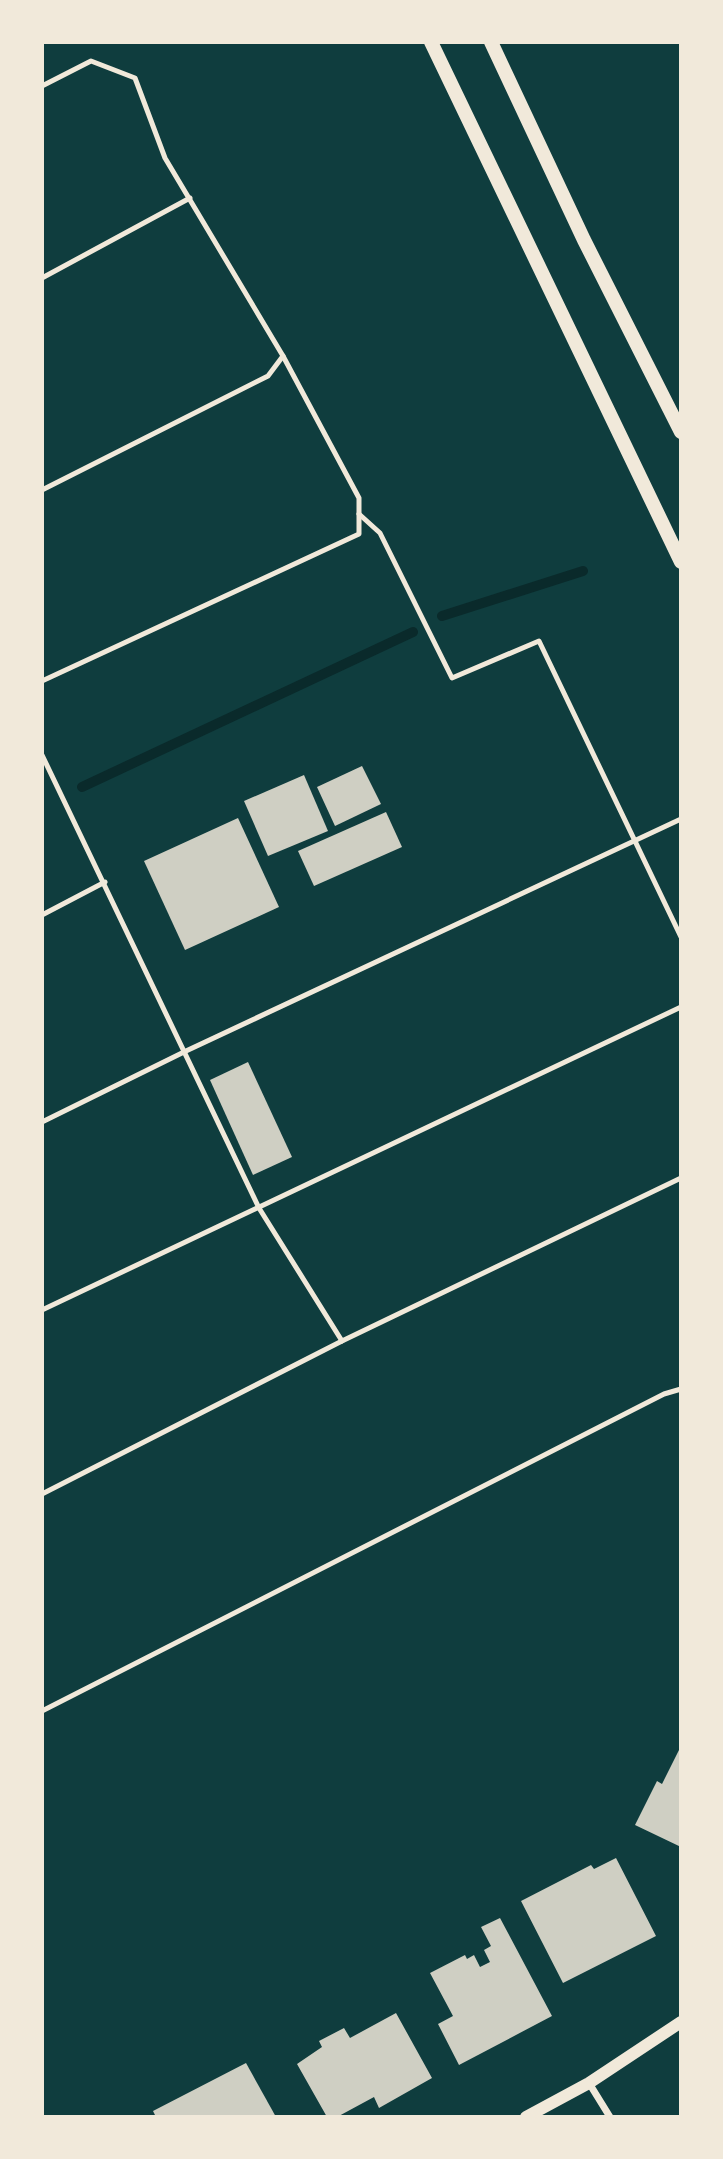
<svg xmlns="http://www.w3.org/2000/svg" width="723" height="2159" viewBox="0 0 723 2159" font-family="'Alegreya Sans',sans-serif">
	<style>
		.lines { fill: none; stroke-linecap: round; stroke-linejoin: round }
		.stream { stroke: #0a2a2b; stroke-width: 10 }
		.building { fill: #cfcfc3 }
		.service { stroke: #f1e9da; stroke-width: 5 }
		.minor { stroke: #f1e9da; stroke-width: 7 }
		.tertiary { stroke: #f1e9da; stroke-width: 12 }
		.secondary { stroke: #f1e9da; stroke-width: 14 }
	</style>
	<rect width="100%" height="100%" fill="#0f3d3e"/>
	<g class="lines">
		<g class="stream">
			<path d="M442,616L583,571"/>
			<path d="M82,787L413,632"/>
		</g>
	</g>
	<g class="building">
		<path d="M362,766L381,804L335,826L317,787Z"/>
		<path d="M304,775L328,831L268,856L244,801Z"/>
		<path d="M386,812L402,847L314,886L298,851Z"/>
		<path d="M238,818L279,907L185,950L144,861Z"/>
		<path d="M248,1062L292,1157L253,1175L210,1080Z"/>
		<path d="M681,1746V1847L635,1825L657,1781L662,1784Z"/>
		<path d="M616,1858L656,1936L563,1983L521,1901L591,1865L594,1869Z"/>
		<path d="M500,1918L552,2016L459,2065L438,2024L453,2016L430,1973L465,1955L467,1959L474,1955L480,1967L490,1962L484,1950L491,1946L481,1927Z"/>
		<path d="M396,2013L432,2078L379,2108L374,2097L337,2117H327L297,2064L322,2047L319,2041L344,2028L350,2038Z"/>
		<path d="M246,2063L276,2117H156L153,2111Z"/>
	</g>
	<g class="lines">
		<g class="service">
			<path d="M42,86L91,61L135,78L165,158L283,356L268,376L42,490"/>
			<path d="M42,278L190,198"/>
			<path d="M359,514L380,533L452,678L539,641L681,937"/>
			<path d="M42,681L359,534V498L283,356"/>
			<path d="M42,755L259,1208L342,1341"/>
			<path d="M42,915L105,882"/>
			<path d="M42,1122L186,1051L681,819"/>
			<path d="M42,1310L681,1007"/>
			<path d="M42,1494L342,1341L681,1178"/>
			<path d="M42,1711L664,1394L681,1389"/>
		</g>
		<path class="minor" d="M589,2083L610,2117"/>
		<path class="tertiary" d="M526,2117L589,2083L681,2022"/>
		<g class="secondary">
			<path d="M431,42L681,562"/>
			<path d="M491,42L584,240L681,432"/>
		</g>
	</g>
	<rect width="723" height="2159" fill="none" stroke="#f1e9da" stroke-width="88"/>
</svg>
